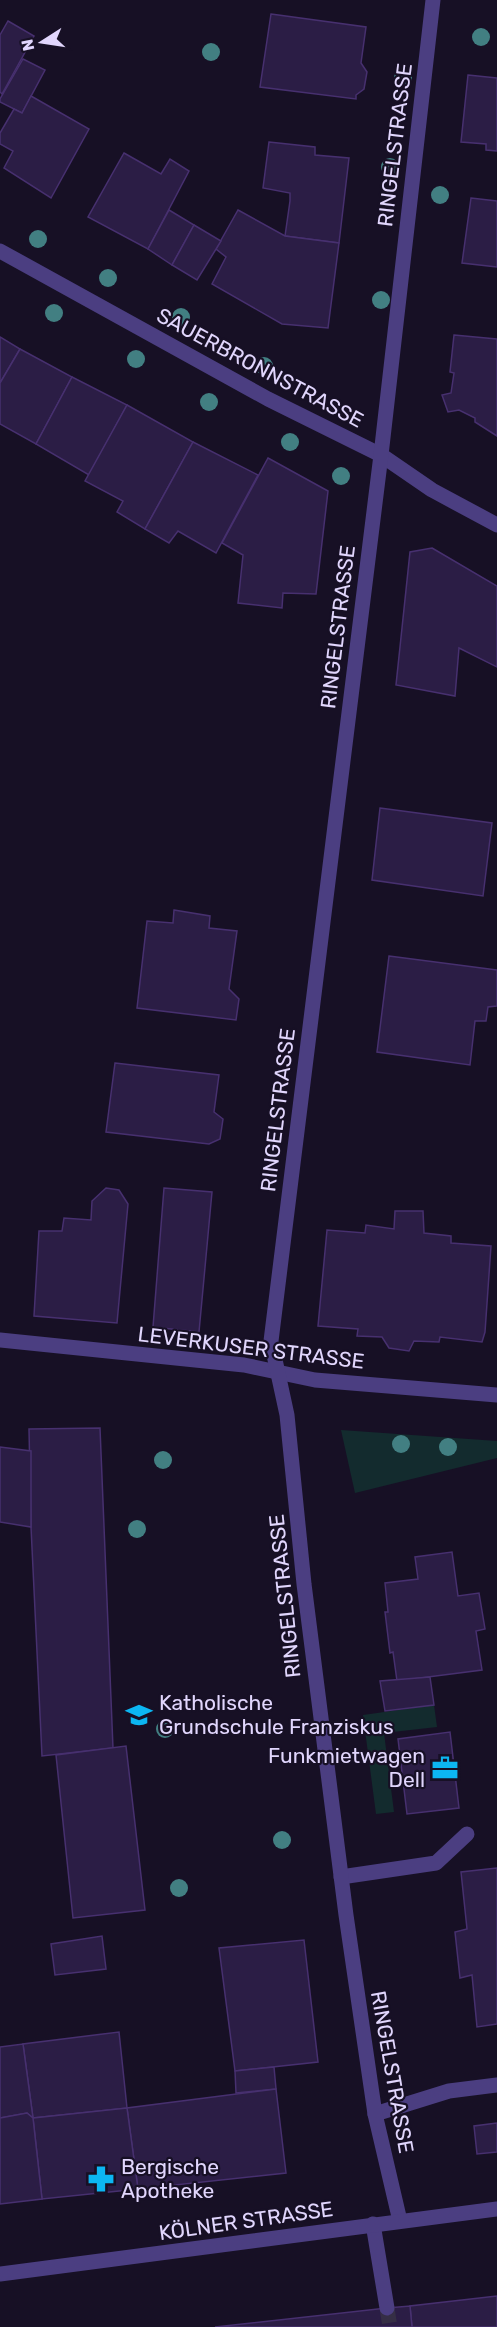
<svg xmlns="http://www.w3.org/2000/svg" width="497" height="2327" viewBox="0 0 497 2327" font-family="Rubik,sans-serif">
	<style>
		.green { fill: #132b2e }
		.building { fill: #2b1d45; stroke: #47306f; stroke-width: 1.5 }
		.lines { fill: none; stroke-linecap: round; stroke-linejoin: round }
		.minor-tunnel { stroke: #352e45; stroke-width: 15; stroke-dasharray: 15 8; stroke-linecap: butt }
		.minor { stroke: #4b3e81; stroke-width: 15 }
		.tree { fill: #427f82 }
		.labels { text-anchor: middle; stroke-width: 4.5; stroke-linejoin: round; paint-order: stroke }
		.street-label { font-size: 21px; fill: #e1d6fd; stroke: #171025 }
		.poi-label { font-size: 21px; fill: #e1d6fd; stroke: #171025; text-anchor: start }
	</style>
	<rect width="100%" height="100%" fill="#171025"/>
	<g class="green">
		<path d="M341,1430L497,1441V1458L355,1493Z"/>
		<path d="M434,1705L437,1727L384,1733L394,1812L376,1814L363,1715Z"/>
	</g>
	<g class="building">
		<path d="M271,14L366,27L361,63L367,72L364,89L356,95V99L260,87Z"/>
		<path d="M8,21L34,36L2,94L0,92V35Z"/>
		<path d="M23,59L45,70L22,113L0,102V99Z"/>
		<path d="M468,75L497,78V151L486,150V144L461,142Z"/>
		<path d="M31,96L89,129L51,198L4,168L13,151L0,144V133L14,109L22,113Z"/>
		<path d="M269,142L315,147V155L349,158L339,243L285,236L290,201V193L263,188Z"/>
		<path d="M124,153L161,174L170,159L189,171L148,249L88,217Z"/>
		<path d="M471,198L497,201V267L462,263Z"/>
		<path d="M169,210L194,225L172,265L148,249Z"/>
		<path d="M238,210L285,236L339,243L328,328L282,324L212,284L226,257L216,249Z"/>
		<path d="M194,225L221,241L197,280L172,265Z"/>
		<path d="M454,335L497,339V436L475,422V418L459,410L448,412L442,395L451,393L454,373L450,372Z"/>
		<path d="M0,337L20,349L0,383Z"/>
		<path d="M20,349L72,377L36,444L0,424V383Z"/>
		<path d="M72,377L127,405L89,475L36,444Z"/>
		<path d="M127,405L193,442L145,529L117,512L123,501L85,481Z"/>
		<path d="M193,442L258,475L216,553L178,531L169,543L145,529Z"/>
		<path d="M268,458L328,491L316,594L283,593L282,608L238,603L243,555L222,543Z"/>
		<path d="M432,548L497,586V667L459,648L455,696L396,685L410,552Z"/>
		<path d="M380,808L492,823L483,896L372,880Z"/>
		<path d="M174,910L210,916L209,928L237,931L229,989L239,999L236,1020L137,1008L147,921L173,923Z"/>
		<path d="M389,956L497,970V1006L488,1007L486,1021H475L470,1065L377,1052Z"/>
		<path d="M115,1063L219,1075L214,1112L223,1119L220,1139L209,1144L106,1132Z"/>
		<path d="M106,1188L119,1190L128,1204L117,1323L34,1316L39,1231H62L64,1218L91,1220L92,1201Z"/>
		<path d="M164,1188L212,1192L199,1332L153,1327Z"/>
		<path d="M395,1211H423L424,1233L451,1236V1243L491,1246L485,1332L482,1342L440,1337L439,1342L414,1341L409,1351L389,1348L382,1337L357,1336L358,1329L318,1326L327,1230L365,1233L366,1225L394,1229Z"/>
		<path d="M100,1428L113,1748L42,1756L31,1527L29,1429Z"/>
		<path d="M0,1447L31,1451V1527L0,1522Z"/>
		<path d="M452,1552L458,1596L479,1593L485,1629L476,1631L482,1670L397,1681L393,1652L390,1653L385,1612H388L385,1583L418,1579L415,1557Z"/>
		<path d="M430,1677L434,1705L385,1711L380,1681Z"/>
		<path d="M450,1732L459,1808L407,1814L398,1739Z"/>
		<path d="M126,1746L145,1910L73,1918L56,1755Z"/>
		<path d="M497,1868V2024L477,2027L472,1975L460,1978L455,1932L467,1929L461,1872Z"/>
		<path d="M102,1936L106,1969L55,1975L51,1944Z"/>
		<path d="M304,1940L318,2062L235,2071L219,1948Z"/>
		<path d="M119,2032L127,2108L33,2118L23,2044Z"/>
		<path d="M23,2044L33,2118L27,2113L0,2118V2047Z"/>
		<path d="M274,2067L276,2089L236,2093L235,2071Z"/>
		<path d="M276,2089L286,2173L138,2189L127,2108Z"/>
		<path d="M127,2108L138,2189L42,2199L33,2118Z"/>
		<path d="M27,2113L33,2118L42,2199L0,2204V2118Z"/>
		<path d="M497,2123V2152L477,2154L474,2126Z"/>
		<path d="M497,2296V2327H412L410,2306Z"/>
		<path d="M410,2306L412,2327H215L387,2308Z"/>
	</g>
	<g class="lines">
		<path class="minor-tunnel" d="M387,2308L390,2327"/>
		<g class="minor">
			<path d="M0,251L268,399L381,455L432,490L497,525"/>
			<path d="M0,1340L244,1365L315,1380L497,1395"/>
			<path d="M341,1877L436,1863L467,1834"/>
			<path d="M375,2114L449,2091L497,2085"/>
			<path d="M400,2221L375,2114L346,1915L304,1584L287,1415L271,1341L381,455L433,0"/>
			<path d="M373,2224L387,2308"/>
			<path d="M0,2274L497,2209"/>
		</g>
	</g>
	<g class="tree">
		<circle cx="481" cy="37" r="9"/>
		<circle cx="211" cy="52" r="9"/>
		<circle cx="403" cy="78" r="9"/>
		<circle cx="390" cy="167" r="9"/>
		<circle cx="440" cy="195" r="9"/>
		<circle cx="38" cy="239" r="9"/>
		<circle cx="108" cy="278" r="9"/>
		<circle cx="381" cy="300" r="9"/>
		<circle cx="54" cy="313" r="9"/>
		<circle cx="181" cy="317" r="9"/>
		<circle cx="136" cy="359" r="9"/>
		<circle cx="264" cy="366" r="9"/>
		<circle cx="209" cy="402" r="9"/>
		<circle cx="290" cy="442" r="9"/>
		<circle cx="341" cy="476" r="9"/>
		<circle cx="401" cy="1444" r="9"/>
		<circle cx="448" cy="1447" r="9"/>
		<circle cx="163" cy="1460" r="9"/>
		<circle cx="137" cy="1529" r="9"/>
		<circle cx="165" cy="1729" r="9"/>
		<circle cx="282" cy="1840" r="9"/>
		<circle cx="179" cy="1888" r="9"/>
	</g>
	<defs>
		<g id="school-bare" transform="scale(2.07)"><path d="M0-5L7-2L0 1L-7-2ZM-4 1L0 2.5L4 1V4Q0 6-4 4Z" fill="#0cb6f2" stroke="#171025" stroke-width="2.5" paint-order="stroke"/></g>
		<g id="office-bare" transform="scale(2.07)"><path d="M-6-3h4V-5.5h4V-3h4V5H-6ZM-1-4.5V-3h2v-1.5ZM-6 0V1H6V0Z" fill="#0cb6f2" stroke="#171025" stroke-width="2.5" paint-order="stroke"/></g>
		<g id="pharmacy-bare" transform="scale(2.07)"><path d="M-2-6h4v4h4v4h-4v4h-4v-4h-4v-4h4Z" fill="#0cb6f2" stroke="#171025" stroke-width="2.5" paint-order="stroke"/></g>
	</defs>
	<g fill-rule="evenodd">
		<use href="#school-bare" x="139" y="1715"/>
		<use href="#office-bare" x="445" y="1768"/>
		<use href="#pharmacy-bare" x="101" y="2179"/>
	</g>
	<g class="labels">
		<g class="street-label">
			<text transform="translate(395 145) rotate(-83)" y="7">RINGELSTRASSE</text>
			<text transform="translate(260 368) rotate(28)" y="7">SAUERBRONNSTRASSE</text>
			<text transform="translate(338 627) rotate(-83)" y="7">RINGELSTRASSE</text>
			<text transform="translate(278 1110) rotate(-83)" y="7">RINGELSTRASSE</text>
			<text transform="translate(251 1348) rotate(7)" y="7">LEVERKUSER STRASSE</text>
			<text transform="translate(285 1596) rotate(-96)" y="7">RINGELSTRASSE</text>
			<text transform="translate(392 2072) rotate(80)" y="7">RINGELSTRASSE</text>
			<text transform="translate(246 2221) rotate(-8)" y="7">KÖLNER STRASSE</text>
		</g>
		<g class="poi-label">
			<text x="159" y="1710">Katholische<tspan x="159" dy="24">Grundschule Franziskus</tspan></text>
			<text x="425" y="1763" text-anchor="end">Funkmietwagen<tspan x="425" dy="24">Dell</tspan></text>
			<text x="121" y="2174">Bergische<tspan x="121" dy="24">Apotheke</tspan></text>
		</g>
	</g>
	<g transform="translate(42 42) rotate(258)" stroke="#171025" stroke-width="4.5" paint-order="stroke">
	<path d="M0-4.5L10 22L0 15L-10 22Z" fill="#e1d6fd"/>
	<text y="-9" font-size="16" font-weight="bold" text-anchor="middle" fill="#e1d6fd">N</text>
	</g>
</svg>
